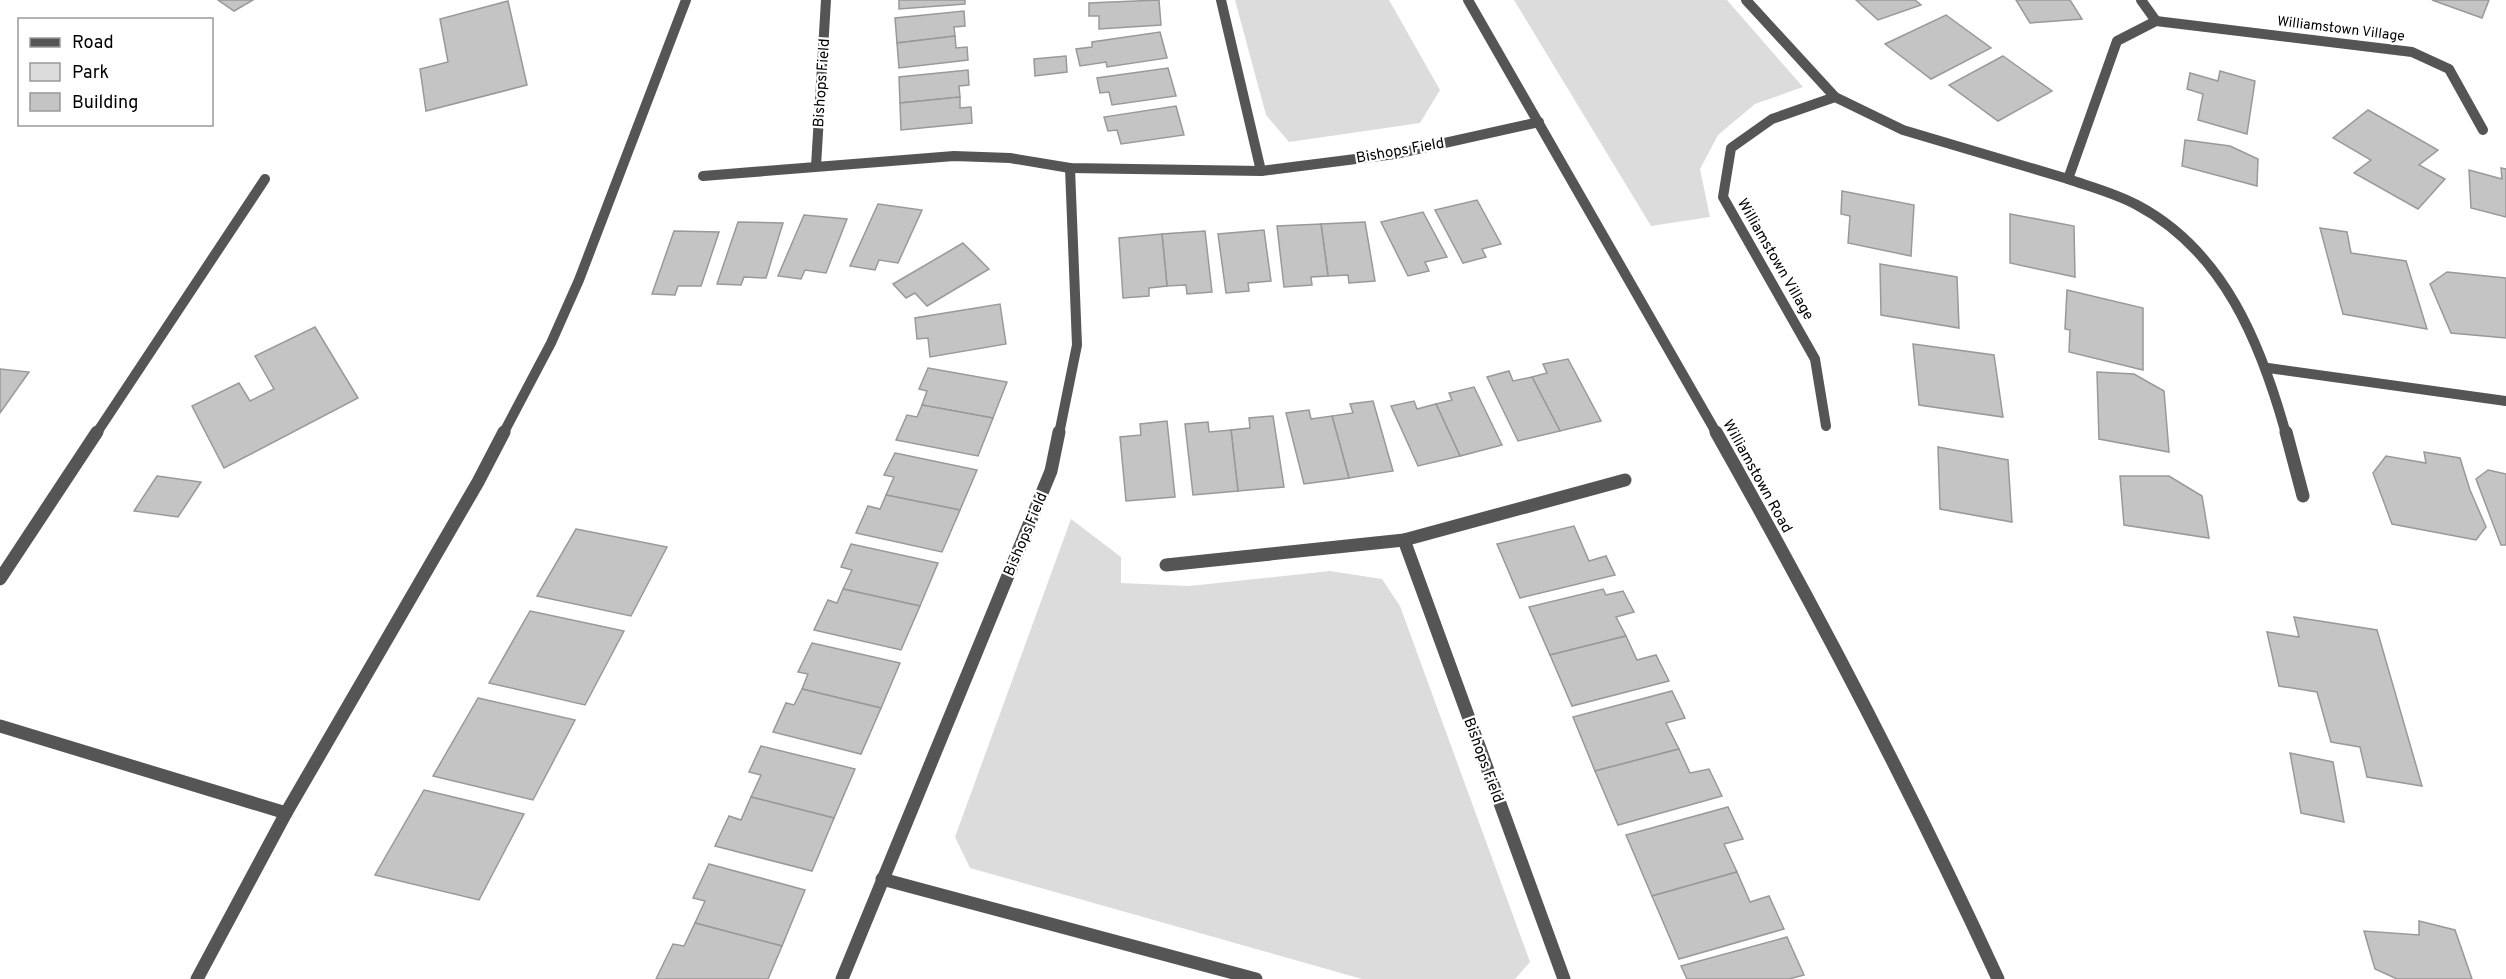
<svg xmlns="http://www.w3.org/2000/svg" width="2506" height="979" viewBox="0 0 2506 979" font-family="Overpass,sans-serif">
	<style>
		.green { fill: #dcdcdc }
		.building { fill: #c4c4c4; stroke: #999; stroke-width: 1.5 }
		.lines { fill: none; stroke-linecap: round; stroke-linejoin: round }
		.minor-far1 { stroke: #555; stroke-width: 10 }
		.minor { stroke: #555; stroke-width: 13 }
		.tertiary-far1 { stroke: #555; stroke-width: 10 }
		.tertiary { stroke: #555; stroke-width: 13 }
		.labels { text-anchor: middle; stroke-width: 4.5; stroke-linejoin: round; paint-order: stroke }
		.far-street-label { font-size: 14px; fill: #000; stroke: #fff }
		.street-label { font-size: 15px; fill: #000; stroke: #fff }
	</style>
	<rect width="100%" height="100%" fill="#fff"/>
	<g class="green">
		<path d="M1235,0H1389L1440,90L1420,123L1289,142L1266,115Z"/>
		<path d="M1514,0H1727L1803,87L1755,104L1718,135L1700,169L1710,217L1651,226Z"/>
		<path d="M1071,519L1121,557V583L1189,586L1330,571L1382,579L1400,606L1530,962L1515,979H1362L970,868L955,837Z"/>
	</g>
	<g class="building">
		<path d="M218,0H253L234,11Z"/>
		<path d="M899,0H965V4L899,9Z"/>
		<path d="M1159,0L1161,25L1099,29V16H1089V3Z"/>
		<path d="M1856,0H1915L1921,5L1878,20Z"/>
		<path d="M2016,0H2070L2082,19L2030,23Z"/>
		<path d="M2432,0H2489L2482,18Z"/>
		<path d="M508,1L527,85L426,111L420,69L448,62L440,19Z"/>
		<path d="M964,11L965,26L954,27L955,36L897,43L895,18Z"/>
		<path d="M1946,15L1991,48L1931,79L1885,44Z"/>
		<path d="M1160,32L1167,58L1107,67L1106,62L1080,66L1076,49L1092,47V42Z"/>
		<path d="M955,36L956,48L967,47L968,60L899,68L897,43Z"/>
		<path d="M1066,56L1067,72L1035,76L1034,59Z"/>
		<path d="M2003,56L2052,91L1998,121L1949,85Z"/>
		<path d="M1168,68L1176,96L1112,105L1109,92L1100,93L1097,78Z"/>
		<path d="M968,70L969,85L959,86L960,97L900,103L899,77Z"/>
		<path d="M2220,71L2255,81L2247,134L2198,120L2203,94L2187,89L2190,73L2218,81Z"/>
		<path d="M960,97V108L971,107L972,123L901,130L900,103Z"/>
		<path d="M1176,106L1184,135L1121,144L1117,130L1108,131L1104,117Z"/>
		<path d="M2368,110L2438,150L2419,165L2445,179L2418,209L2354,173L2371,160L2333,138Z"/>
		<path d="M2185,140L2230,146L2258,159L2257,186L2182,166Z"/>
		<path d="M2501,168L2506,169V217L2471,208L2469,170L2502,179Z"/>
		<path d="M1842,191L1914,205L1911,256L1848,243L1850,216L1841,214Z"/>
		<path d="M1477,200L1501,244L1482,249L1486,257L1463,263L1435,210Z"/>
		<path d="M878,204L922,210L898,263L879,260L875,270L850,266Z"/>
		<path d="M1423,212L1447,257L1425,262L1429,271L1408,276L1381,222Z"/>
		<path d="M2010,214L2074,226L2075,277L2010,263Z"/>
		<path d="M804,215L847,219L826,273L805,270L801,279L778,276Z"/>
		<path d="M738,222L783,223L766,278L744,277L741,285L717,284Z"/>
		<path d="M1365,222L1375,281L1349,283L1348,275L1328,276L1321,224Z"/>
		<path d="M1321,224L1328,276L1311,277L1312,285L1284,287L1277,226Z"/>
		<path d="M2320,228L2347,232L2351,253L2406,261L2427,329L2343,314Z"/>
		<path d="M1264,230L1271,281L1248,283L1249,291L1226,293L1218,234Z"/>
		<path d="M674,231L719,232L701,286H678L675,295L652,294Z"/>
		<path d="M1205,231L1212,292L1187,294L1186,285L1167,286L1162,234Z"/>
		<path d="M1162,234L1167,286L1149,288V296L1123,298L1119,238Z"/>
		<path d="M963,243L989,269L927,306L915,293L906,298L893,284Z"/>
		<path d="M1880,264L1957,277L1959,328L1881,315Z"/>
		<path d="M2447,272L2506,278V338L2451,333L2430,284Z"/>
		<path d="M2067,290L2143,308V370L2069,352L2070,330L2065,329Z"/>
		<path d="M1000,304L1006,344L930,357L928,338L917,339L915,318Z"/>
		<path d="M315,327L358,398L224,468L192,406L239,383L250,401L274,389L255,356Z"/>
		<path d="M1913,344L1994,355L2003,417L1919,405Z"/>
		<path d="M1568,359L1601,421L1560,431L1532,377L1547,373L1543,364Z"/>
		<path d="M928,368L1007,382L993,418L922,405L927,391L919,389Z"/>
		<path d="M0,369L29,372L0,413Z"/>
		<path d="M1509,371L1513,381L1532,377L1560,431L1518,441L1487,377Z"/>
		<path d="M2097,372L2134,374L2164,391L2169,452L2099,439Z"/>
		<path d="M1474,387L1502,445L1460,456L1436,404L1452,400L1449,393Z"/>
		<path d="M1373,401L1393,471L1349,478L1332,416L1353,413L1350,404Z"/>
		<path d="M1414,401L1417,409L1436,404L1460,456L1418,466L1391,406Z"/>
		<path d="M922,405L993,418L978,456L896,440L907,415L917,417Z"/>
		<path d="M1309,410L1311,419L1332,416L1349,478L1304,484L1286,413Z"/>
		<path d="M1273,416L1284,487L1238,491L1231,430L1250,428L1249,418Z"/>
		<path d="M1167,421L1175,497L1126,501L1120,437L1141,435L1140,424Z"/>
		<path d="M1208,422L1209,432L1231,430L1238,491L1193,495L1185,424Z"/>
		<path d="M1938,447L2008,460L2012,522L1940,509Z"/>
		<path d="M2424,452L2460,458L2470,490L2486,527L2476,540L2392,524L2373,473L2386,456L2426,463Z"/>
		<path d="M895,453L977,470L960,510L886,495L894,477L884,475Z"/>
		<path d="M2488,470L2506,474V545H2501L2476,479Z"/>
		<path d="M157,476L201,482L178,517L134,511Z"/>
		<path d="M2120,476H2169L2202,496L2209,538L2124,525Z"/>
		<path d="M886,495L960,510L942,552L856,533L868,506L880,509Z"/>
		<path d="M1574,526L1589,561L1606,556L1615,575L1520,598L1497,544Z"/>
		<path d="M576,529L667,547L631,616L537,596Z"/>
		<path d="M851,544L938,563L920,606L843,589L852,570L841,567Z"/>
		<path d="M843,589L920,606L901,650L814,630L828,600L837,603Z"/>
		<path d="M1603,589L1606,595L1623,591L1634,612L1616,617L1626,636L1550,655L1529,607Z"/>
		<path d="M530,611L624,631L585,705L489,683Z"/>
		<path d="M2294,617L2377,630L2422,786L2367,777L2360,747L2331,742L2317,692L2279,686L2267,632L2299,637Z"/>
		<path d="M1626,636L1637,660L1656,655L1669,681L1572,706L1550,655Z"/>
		<path d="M812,643L900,663L881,708L802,689L808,674L798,672Z"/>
		<path d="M802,689L881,708L861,754L773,732L786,703L794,705Z"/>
		<path d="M1672,691L1685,718L1666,723L1679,749L1595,771L1573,717Z"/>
		<path d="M478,698L575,720L533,800L433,776Z"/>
		<path d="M761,746L855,769L834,818L751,797L761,775L749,772Z"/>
		<path d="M1679,749L1690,773L1709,769L1722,796L1618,825L1595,771Z"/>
		<path d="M2290,753L2333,762L2344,822L2301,813Z"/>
		<path d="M424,790L524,814L479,900L375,875Z"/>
		<path d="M751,797L834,818L812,871L715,846L729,816L741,820Z"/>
		<path d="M1728,807L1743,839L1724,844L1737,872L1652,896L1626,835Z"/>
		<path d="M709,864L805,890L782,946L695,923L705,901L693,898Z"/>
		<path d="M1737,872L1750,902L1769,896L1784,929L1679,959L1652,896Z"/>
		<path d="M2419,921L2455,930L2472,979H2397L2375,969L2364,931L2419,935Z"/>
		<path d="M695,923L782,946L768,979H656L673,944L684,946Z"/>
		<path d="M1787,937L1804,975L1789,979H1687L1681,966Z"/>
	</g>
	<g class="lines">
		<g class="minor-far1">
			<path d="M1221,0L1261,171"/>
			<path d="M1746,0L1835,97L1903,130L2068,179L2117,41L2156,21L2412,52L2449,69L2483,130"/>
			<path d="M2141,0L2156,21"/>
			<path d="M816,166L826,0"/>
			<path d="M703,176L954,156L1010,158L1070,168L1261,171L1395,154L1539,122"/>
			<path d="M2068,179C2091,187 2115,193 2137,205C2224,251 2261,344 2286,434"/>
			<path d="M2268,368L2506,401"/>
			<path d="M1826,426L1815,359L1723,197L1731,148L1772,119L1835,97"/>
			<path d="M96,434L265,179"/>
			<path d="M1059,434L1077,345L1070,168"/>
		</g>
		<g class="minor">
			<path d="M2286,432L2303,496"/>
			<path d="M1404,540L1564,979"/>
			<path d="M1166,565L1404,540L1625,480"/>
			<path d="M0,579L97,432"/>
			<path d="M0,726L286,813"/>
			<path d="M882,879L1256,979"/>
			<path d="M842,979L1051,471L1059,432"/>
		</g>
		<g class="tertiary-far1">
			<path d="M1468,0L1717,434"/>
			<path d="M503,434L551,343L579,280L686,0"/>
		</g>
		<g class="tertiary">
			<path d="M1716,432C1817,611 1912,792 1998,979"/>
			<path d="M197,979L286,813L478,482L504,432"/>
		</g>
	</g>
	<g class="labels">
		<g class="far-street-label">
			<text transform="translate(2341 28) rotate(7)" y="5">Williamstown Village</text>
		</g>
		<g class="street-label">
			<text transform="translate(821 83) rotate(-86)" y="5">Bishops Field</text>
			<text transform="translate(1400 150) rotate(-10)" y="5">Bishops Field</text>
			<text transform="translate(1776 259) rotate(60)" y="5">Williamstown Village</text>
			<text transform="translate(1758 476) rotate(61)" y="5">Williamstown Road</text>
			<text transform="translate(1025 534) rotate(-67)" y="5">Bishops Field</text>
			<text transform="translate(1484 760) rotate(70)" y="5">Bishops Field</text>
		</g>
	</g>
	<rect x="18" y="18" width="195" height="108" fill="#ffffff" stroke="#999999" stroke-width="1.5"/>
	<rect x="30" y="38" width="30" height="9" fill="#555555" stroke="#999999" stroke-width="1.5"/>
	<text x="72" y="48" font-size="18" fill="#000000">Road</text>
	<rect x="30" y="63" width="30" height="18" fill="#dcdcdc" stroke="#999999" stroke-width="1.5"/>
	<text x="72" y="78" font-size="18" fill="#000000">Park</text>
	<rect x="30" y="93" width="30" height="18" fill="#c4c4c4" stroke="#999999" stroke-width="1.5"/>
	<text x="72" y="108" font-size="18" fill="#000000">Building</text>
</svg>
